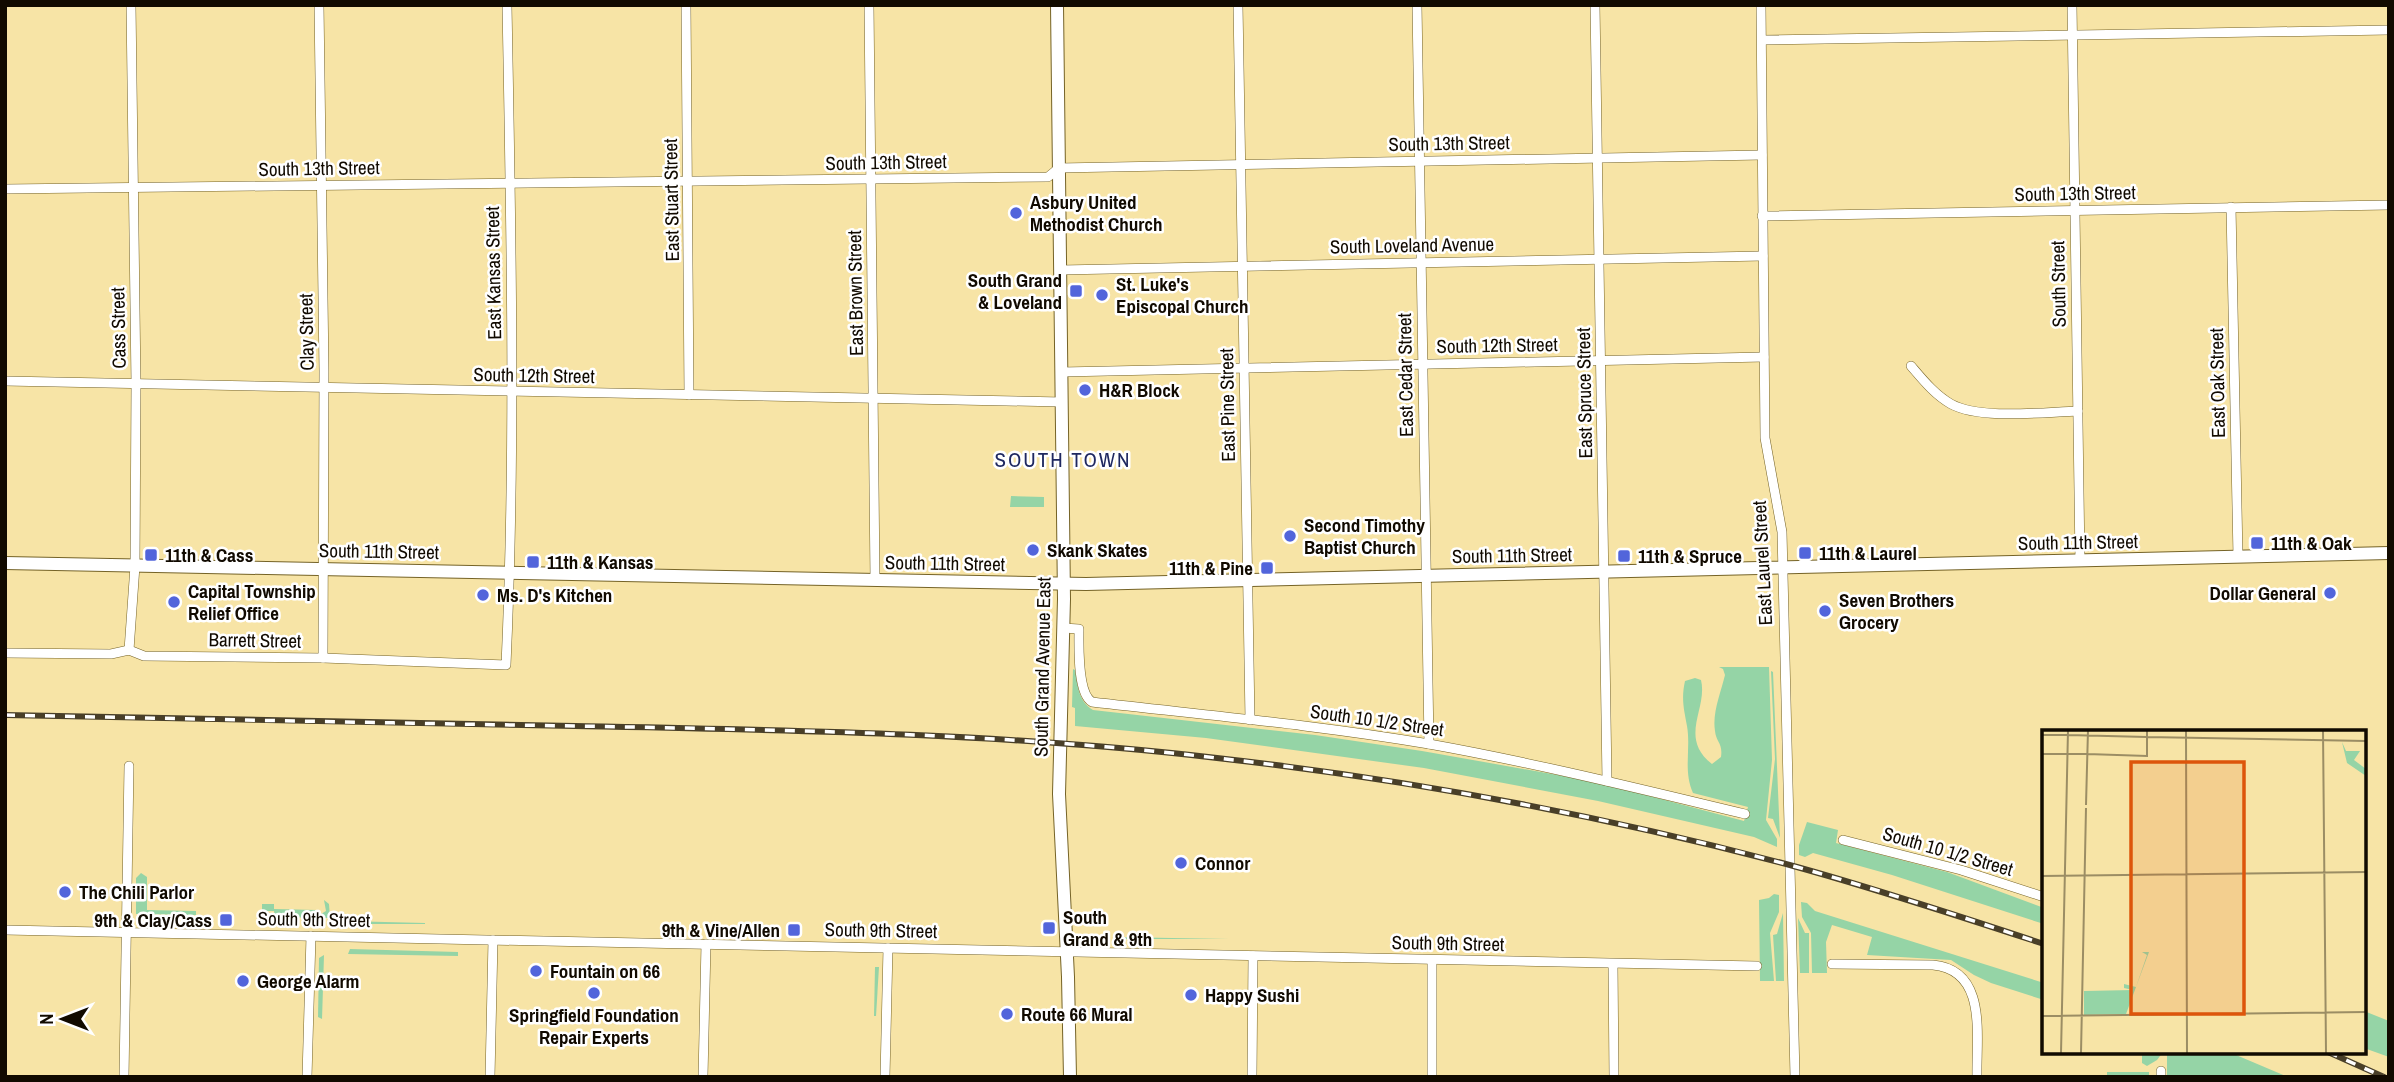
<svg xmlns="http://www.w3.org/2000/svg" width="2394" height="1082" viewBox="0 0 2394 1082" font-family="'Archivo Narrow',sans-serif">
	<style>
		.green { fill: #95d4a6 }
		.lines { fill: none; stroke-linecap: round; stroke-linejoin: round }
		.street-casing { stroke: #756327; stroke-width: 10 }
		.secondary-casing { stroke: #756327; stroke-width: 14 }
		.street { stroke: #fff; stroke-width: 9 }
		.secondary { stroke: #fff; stroke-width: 12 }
		.rail-casing { stroke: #493f28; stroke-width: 6 }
		.rail { stroke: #fff; stroke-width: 3.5; stroke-dasharray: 10; stroke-linecap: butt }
		.poi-dot { fill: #5265db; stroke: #fff; stroke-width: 2.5 }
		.labels { text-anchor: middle; stroke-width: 5; stroke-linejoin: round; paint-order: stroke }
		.street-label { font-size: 19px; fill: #110a00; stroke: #fff }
		.poi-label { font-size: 19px; font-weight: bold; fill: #110a00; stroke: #fff; text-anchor: start }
		.neighbourhood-label { font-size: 21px; letter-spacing: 2px; fill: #1f2860; stroke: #fff }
		.inset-road { fill: none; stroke: #9b8d64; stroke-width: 2 }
		.view { fill: #dd550b; fill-opacity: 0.15; stroke: #dd550b; stroke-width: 3.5 }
		.inset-edge { fill: none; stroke: #110a00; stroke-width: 3.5 }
	</style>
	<rect width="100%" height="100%" fill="#f7e4a6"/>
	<g class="green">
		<path d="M1011,496L1044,497V507H1010Z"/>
		<path d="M1719,667H1769L1772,760L1766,820L1777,839V847L1754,837L1598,801L1424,768L1206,738L1075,726V708L1072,707L1073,669L1075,670C1078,686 1078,701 1093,710L1315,735L1422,751L1597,782L1744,821L1748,807L1693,793C1683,771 1691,749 1687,726C1684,709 1681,699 1685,681L1695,678L1701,680C1708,709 1678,737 1712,764L1721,757C1723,743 1716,742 1715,731C1712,713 1721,692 1725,675L1723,669Z"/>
		<path d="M1771,671L1773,672L1780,838L1773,819L1768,818L1775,759Z"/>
		<path d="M1807,822L1838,830L1836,843L1947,872L2044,908V924L1892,875L1813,853L1805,857L1799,855V845Z"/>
		<path d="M141,873L147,877V910L196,911V915L136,914V878Z"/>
		<path d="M1774,894L1779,895V912L1770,933L1774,981H1760L1759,900L1769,898Z"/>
		<path d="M324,900L329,904L330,918L275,917L274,911H262V904H274V909L317,910L318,913L321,914L326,911Z"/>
		<path d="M1801,902L1807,903L1815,911L2044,983V1000L1991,983L1974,975L1951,960L1867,955L1872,937L1832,925L1826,942L1827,973H1812L1811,933L1802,917Z"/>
		<path d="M1783,913L1784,981H1776L1773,935L1777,934Z"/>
		<path d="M1798,918L1805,933H1809V973H1800Z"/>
		<path d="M345,921L425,923V924H348Z"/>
		<path d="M1115,937L1229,939H1118Z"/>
		<path d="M350,949L458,952V956L348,954Z"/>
		<path d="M324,955L322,1019L318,1017L319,958Z"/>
		<path d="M875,967H879L876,1016H874Z"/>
		<path d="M2364,1011L2389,1021V1057L2364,1048Z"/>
		<path d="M2142,1052H2163L2157,1060L2147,1066L2142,1063Z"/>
		<path d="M2167,1052H2229L2288,1077H2167Z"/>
		<rect x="2107" y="1072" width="42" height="5"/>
	</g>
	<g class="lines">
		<g class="street-casing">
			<g id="street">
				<path d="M319,5L324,371L323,658"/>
				<path d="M686,5L689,395"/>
				<path d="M869,5L875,580"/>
				<path d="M1238,5L1250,720"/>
				<path d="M1417,5L1429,744"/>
				<path d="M1595,5L1607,781"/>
				<path d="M1761,5L1765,438L1782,532L1795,1077"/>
				<path d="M2072,5L2080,561"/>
				<path d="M1762,40L2389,30"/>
				<path d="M5,189L1048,177L1059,168L1762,155"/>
				<path d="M2231,207L2238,557"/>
				<path d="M1762,216L2389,205"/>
				<path d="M1061,270L1763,256"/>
				<path d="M1911,366C1923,380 1935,395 1951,404C1980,420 2044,412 2078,411"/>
				<path d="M1062,372L1764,357"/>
				<path d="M5,381L1062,402"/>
				<path d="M1063,628L1079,629C1079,646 1077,693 1092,702C1204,715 1318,725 1429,744C1535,763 1640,789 1745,814"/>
				<path d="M129,650L135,566L136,384L131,5"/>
				<path d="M5,653L111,654L129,650L144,656L323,658L506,665C516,446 511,225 507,5"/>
				<path d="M1843,840L1961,870L2044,897"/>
				<path d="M5,930L1757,966"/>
				<path d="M1432,960V1077"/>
				<path d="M1613,964L1614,1077"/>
				<path d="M1832,964L1933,965C1988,970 1976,1036 1977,1077"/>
				<path d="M124,1077L129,766"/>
				<path d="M307,1077L311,936"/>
				<path d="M490,1077L493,940"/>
				<path d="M703,1077L706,944"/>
				<path d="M885,1077L888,948"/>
				<path d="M1252,1077L1253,956"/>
				<path d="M2161,1077V1071"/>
			</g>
		</g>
		<g class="secondary-casing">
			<g id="secondary">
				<path d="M1057,5L1064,599L1059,794L1068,977L1070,1077"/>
				<path d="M5,563L1086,584L2389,553"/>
			</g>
		</g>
		<use href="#street" class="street"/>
		<use href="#secondary" class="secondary"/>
		<g class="rail-casing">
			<g id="rail">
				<path d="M5,715C195,719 385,723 575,726C789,730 1004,733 1217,758C1412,780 1607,816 1797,867C1880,890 1962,917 2044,944"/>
				<path d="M2328,1052L2384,1077"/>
			</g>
		</g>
		<use href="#rail" class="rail"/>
	</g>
	<g class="poi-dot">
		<circle cx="1016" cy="213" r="7"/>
		<rect x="1069" y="284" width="14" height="14" rx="3.5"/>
		<circle cx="1102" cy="295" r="7"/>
		<circle cx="1085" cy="390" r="7"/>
		<circle cx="1290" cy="536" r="7"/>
		<rect x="2250" y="536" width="14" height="14" rx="3.5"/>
		<circle cx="1033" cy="550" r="7"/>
		<rect x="1798" y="546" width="14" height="14" rx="3.5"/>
		<rect x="144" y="548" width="14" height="14" rx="3.5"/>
		<rect x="1617" y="549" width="14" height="14" rx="3.5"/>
		<rect x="526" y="555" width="14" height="14" rx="3.5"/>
		<rect x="1260" y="561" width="14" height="14" rx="3.5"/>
		<circle cx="2330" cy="593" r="7"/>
		<circle cx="483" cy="595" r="7"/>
		<circle cx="174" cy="602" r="7"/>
		<circle cx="1825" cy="611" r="7"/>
		<circle cx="1181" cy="863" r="7"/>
		<circle cx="65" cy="892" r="7"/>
		<rect x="219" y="913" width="14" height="14" rx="3.5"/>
		<rect x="1042" y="921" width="14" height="14" rx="3.5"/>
		<rect x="787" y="923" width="14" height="14" rx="3.5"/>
		<circle cx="536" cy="971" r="7"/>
		<circle cx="243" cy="981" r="7"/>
		<circle cx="594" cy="993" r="7"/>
		<circle cx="1191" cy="995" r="7"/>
		<circle cx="1007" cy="1014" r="7"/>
	</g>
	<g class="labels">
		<g class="street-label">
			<text transform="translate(1449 143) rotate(-1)" y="7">South 13th Street</text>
			<text transform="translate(886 162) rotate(-1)" y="7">South 13th Street</text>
			<text transform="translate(319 168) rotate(-1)" y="7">South 13th Street</text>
			<text transform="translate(2075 193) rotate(-1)" y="7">South 13th Street</text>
			<text transform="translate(671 200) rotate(-91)" y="7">East Stuart Street</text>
			<text transform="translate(1412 245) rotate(-1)" y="7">South Loveland Avenue</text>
			<text transform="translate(493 273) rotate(-91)" y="7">East Kansas Street</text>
			<text transform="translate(2058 284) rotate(-91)" y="7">South Street</text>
			<text transform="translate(855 293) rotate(-91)" y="7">East Brown Street</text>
			<text transform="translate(118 328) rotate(-91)" y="7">Cass Street</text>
			<text transform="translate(306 332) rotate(-91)" y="7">Clay Street</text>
			<text transform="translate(1497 345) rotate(-1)" y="7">South 12th Street</text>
			<text transform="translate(534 375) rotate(1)" y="7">South 12th Street</text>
			<text transform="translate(1405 375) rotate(-91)" y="7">East Cedar Street</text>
			<text transform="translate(2217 383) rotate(-91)" y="7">East Oak Street</text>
			<text transform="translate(1584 393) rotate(-91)" y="7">East Spruce Street</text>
			<text transform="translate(1227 405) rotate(-91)" y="7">East Pine Street</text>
			<text transform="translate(2078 542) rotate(-1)" y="7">South 11th Street</text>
			<text transform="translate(379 551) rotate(1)" y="7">South 11th Street</text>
			<text transform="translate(1512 555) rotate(-1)" y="7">South 11th Street</text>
			<text transform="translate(945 563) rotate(1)" y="7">South 11th Street</text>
			<text transform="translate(1762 563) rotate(-93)" y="7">East Laurel Street</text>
			<text transform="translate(255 640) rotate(1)" y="7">Barrett Street</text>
			<text transform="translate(1042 667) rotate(-89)" y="7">South Grand Avenue East</text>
			<text transform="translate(1377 720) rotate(8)" y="7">South 10 1/2 Street</text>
			<text transform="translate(1948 851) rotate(16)" y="7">South 10 1/2 Street</text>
			<text transform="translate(314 919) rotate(1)" y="7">South 9th Street</text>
			<text transform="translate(881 930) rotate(1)" y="7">South 9th Street</text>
			<text transform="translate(1448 943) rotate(1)" y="7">South 9th Street</text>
		</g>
		<g class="poi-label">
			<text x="1030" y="209">Asbury United<tspan x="1030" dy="22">Methodist Church</tspan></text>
			<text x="1062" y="287" text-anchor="end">South Grand<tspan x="1062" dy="22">&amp; Loveland</tspan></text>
			<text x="1116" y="291">St. Luke's<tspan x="1116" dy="22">Episcopal Church</tspan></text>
			<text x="1099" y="397">H&amp;R Block</text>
			<text x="1304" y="532">Second Timothy<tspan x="1304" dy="22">Baptist Church</tspan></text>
			<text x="2271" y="550">11th &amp; Oak</text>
			<text x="1047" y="557">Skank Skates</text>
			<text x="1819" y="560">11th &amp; Laurel</text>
			<text x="165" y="562">11th &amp; Cass</text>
			<text x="1638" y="563">11th &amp; Spruce</text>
			<text x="547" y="569">11th &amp; Kansas</text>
			<text x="1253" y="575" text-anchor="end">11th &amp; Pine</text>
			<text x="188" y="598">Capital Township<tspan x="188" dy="22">Relief Office</tspan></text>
			<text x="2316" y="600" text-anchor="end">Dollar General</text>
			<text x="497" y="602">Ms. D's Kitchen</text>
			<text x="1839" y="607">Seven Brothers<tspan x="1839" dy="22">Grocery</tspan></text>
			<text x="1195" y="870">Connor</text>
			<text x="79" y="899">The Chili Parlor</text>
			<text x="1063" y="924">South<tspan x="1063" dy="22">Grand &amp; 9th</tspan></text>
			<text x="212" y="927" text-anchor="end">9th &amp; Clay/Cass</text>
			<text x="780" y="937" text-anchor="end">9th &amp; Vine/Allen</text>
			<text x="550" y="978">Fountain on 66</text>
			<text x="257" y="988">George Alarm</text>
			<text x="1205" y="1002">Happy Sushi</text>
			<text x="1021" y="1021">Route 66 Mural</text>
			<text x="594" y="1022" text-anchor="middle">Springfield Foundation<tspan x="594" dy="22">Repair Experts</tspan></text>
		</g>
		<g class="neighbourhood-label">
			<text x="1063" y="467">SOUTH TOWN</text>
		</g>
	</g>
	<g transform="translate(2042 730)">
		<rect width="324" height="324" fill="#f7e4a6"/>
		<path d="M300,12L304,21H318L312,30L324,39V46L305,33ZM100,222H107L84,284L42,285V261L91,260L82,258V254L94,257L105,225Z" fill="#95d4a6"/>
		<path class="inset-road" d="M144,0L145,323M281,0L284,323M0,5H26M26,5L105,7M105,7L324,11M0,24H45M45,24L105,26V0M44,75L46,0M0,146L324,142M0,286L324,282M19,323L26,0M39,323L44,78"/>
		<path class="view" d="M89,32H202V284H89Z"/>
		<rect width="324" height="324" class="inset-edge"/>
	</g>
	<rect width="2394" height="1082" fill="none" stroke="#110a00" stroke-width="14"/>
	<g transform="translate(63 1019) rotate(270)" stroke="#ffffff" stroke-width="5" paint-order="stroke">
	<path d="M0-5L12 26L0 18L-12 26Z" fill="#110a00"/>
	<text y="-10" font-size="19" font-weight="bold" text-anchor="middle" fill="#110a00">N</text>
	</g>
</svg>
